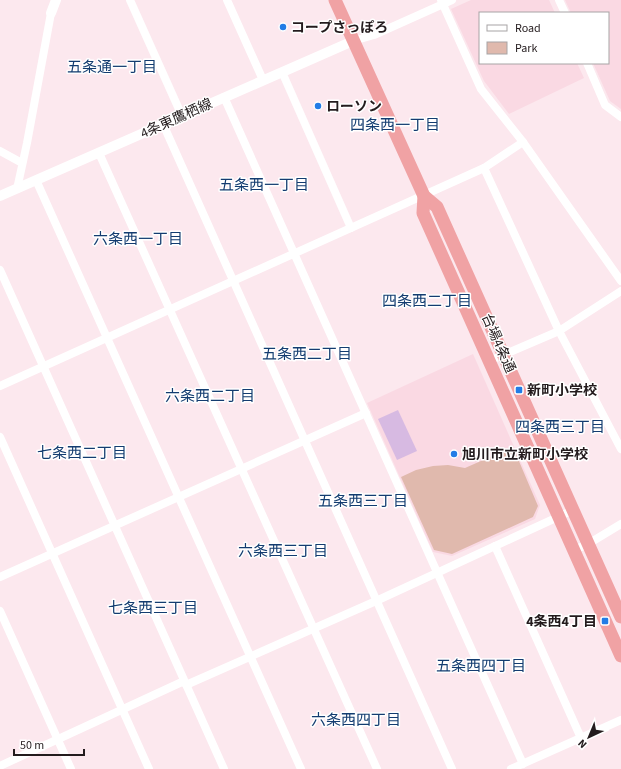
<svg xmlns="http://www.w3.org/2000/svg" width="621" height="769" viewBox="0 0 621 769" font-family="'Source Sans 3','Noto Sans JP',sans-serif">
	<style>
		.built { fill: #fad9e3 }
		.green { fill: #e0b9ad }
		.water { fill: #d7bae2 }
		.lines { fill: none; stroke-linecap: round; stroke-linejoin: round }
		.minor { stroke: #fff; stroke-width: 8 }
		.tertiary { stroke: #fff; stroke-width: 10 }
		.trunk { stroke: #f0a2a4; stroke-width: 13 }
		.poi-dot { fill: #227ce6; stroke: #fff; stroke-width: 1.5 }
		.labels { text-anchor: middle; stroke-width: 3; stroke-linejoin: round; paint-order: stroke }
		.poi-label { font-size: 14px; font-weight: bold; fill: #231b1d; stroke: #fff; text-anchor: start }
		.street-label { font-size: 14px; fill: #231b1d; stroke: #fff }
		.neighbourhood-label { font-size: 15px; fill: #133c70; stroke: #fff }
	</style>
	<rect width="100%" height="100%" fill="#fce8ee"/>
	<g class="built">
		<path d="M471,0H549L555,13H480V63H577L584,78L509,114L484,81L451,9Z"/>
		<path d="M565,0H621V109L610,101L593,63H608V13H571Z"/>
		<path d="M473,354L540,505L535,519L452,556L433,552L367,403Z"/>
	</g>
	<path class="green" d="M513,447L538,506L533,517L452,554L434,550L401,477L416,470L433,466L448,465L465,468Z"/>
	<path class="water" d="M398,410L417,451L397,460L378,419Z"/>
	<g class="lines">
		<g class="minor">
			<path d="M130,0L182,116"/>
			<path d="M227,0L263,80"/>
			<path d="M441,0L481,89L523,142L621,281"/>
			<path d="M559,0L565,13"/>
			<path d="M353,41L374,35L452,0"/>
			<path d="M587,63L605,105L621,117"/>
			<path d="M282,72L351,228"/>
			<path d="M224,97L523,764"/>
			<path d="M163,124L452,769"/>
			<path d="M0,151L22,163"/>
			<path d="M99,153L377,769"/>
			<path d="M484,168L559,331L621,449"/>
			<path d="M36,180L301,769"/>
			<path d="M17,189L27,143L51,13"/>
			<path d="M0,270L224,769"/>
			<path d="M489,361L559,331L621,291"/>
			<path d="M0,386L484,168L523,142"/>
			<path d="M0,437L149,769"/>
			<path d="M495,546L581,738"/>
			<path d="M574,550L588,544L621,524"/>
			<path d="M0,577L366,413"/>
			<path d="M0,611L71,769"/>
			<path d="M186,685L376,601L573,510"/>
			<path d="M0,766L184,681"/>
			<path d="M511,769L621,720"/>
		</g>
		<g class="tertiary">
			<path d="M51,13L56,0"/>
			<path d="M0,196L353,41"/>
		</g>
		<g class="trunk">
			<path d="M335,0L424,196L437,207L621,617"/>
			<path d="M424,196L423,213L621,656"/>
		</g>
	</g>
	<g class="poi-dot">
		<circle cx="283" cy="27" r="4"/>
		<circle cx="318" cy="106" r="4"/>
		<rect x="515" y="386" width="8" height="8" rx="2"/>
		<circle cx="454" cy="454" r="4"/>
		<rect x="601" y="617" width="8" height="8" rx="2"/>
	</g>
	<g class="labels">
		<g class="poi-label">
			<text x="291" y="32">コープさっぽろ</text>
			<text x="326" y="111">ローソン</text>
			<text x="527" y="395">新町小学校</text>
			<text x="462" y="459">旭川市立新町小学校</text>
			<text x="597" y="626" text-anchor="end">4条西4丁目</text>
		</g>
		<g class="street-label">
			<text transform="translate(176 118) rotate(-24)" y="5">4条東鷹栖線</text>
			<text transform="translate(499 343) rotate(66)" y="5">台場4条通</text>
		</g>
		<g class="neighbourhood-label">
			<text x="112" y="72">五条通一丁目</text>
			<text x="395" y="130">四条西一丁目</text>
			<text x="264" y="190">五条西一丁目</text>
			<text x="138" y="244">六条西一丁目</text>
			<text x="427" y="306">四条西二丁目</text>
			<text x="307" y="359">五条西二丁目</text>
			<text x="210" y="401">六条西二丁目</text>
			<text x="560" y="432">四条西三丁目</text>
			<text x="82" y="458">七条西二丁目</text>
			<text x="363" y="506">五条西三丁目</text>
			<text x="283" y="556">六条西三丁目</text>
			<text x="153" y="613">七条西三丁目</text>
			<text x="481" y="671">五条西四丁目</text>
			<text x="356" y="725">六条西四丁目</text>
		</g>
	</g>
	<rect x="479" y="12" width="130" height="52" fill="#ffffff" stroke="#a7a4a5"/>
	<rect x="487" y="25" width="20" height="6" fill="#ffffff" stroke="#a7a4a5"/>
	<text x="515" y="32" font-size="12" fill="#231b1d">Road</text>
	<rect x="487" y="42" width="20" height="12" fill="#e0b9ad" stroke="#a7a4a5"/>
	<text x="515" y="52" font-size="12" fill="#231b1d">Park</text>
	<g transform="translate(589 737) rotate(224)" stroke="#ffffff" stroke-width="3" paint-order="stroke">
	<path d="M0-3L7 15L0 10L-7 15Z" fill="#231b1d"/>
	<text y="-6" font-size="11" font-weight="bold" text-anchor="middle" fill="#231b1d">N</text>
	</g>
	<path d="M14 749v6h70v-6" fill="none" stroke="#231b1d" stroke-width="2"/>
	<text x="20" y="749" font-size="12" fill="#231b1d" stroke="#ffffff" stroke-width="3" paint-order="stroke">50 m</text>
</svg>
